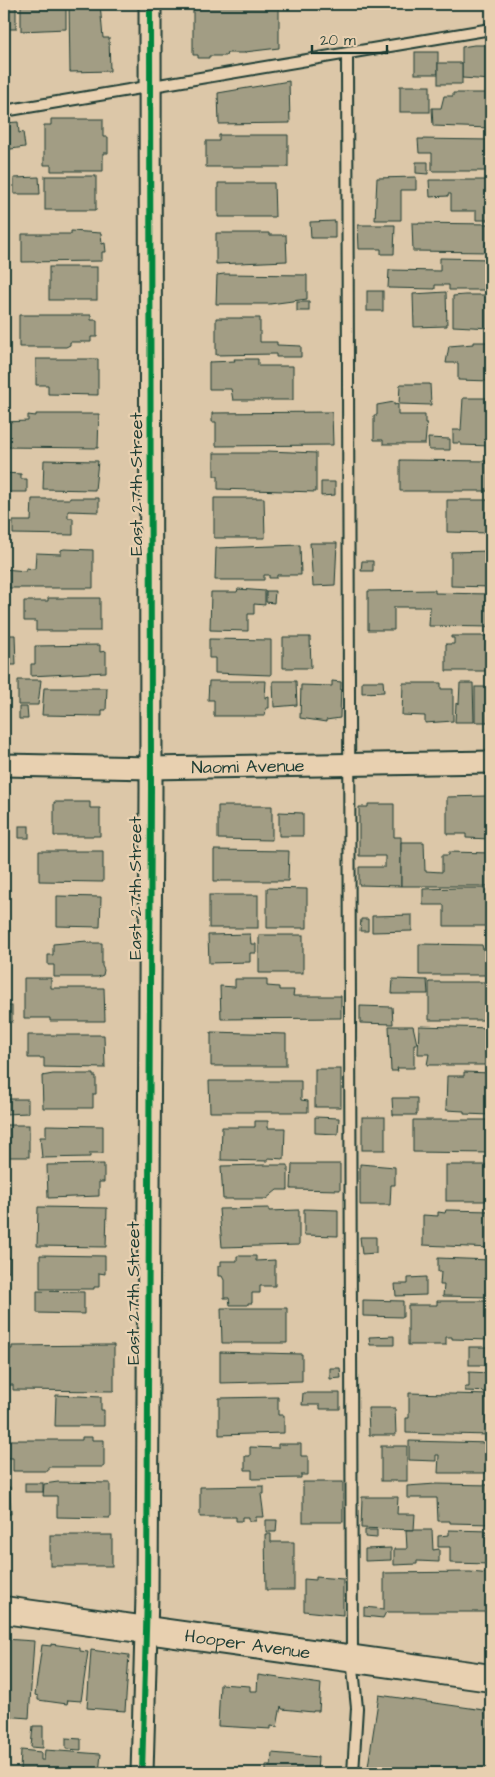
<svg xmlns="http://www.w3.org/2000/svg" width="495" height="1777" viewBox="0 0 495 1777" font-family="'Architects Daughter',sans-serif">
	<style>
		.building { fill: #a29d84; stroke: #1f3d34 }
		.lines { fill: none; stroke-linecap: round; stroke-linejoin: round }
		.service-casing { stroke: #1f3d34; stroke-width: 14 }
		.minor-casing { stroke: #1f3d34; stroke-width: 25 }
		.tertiary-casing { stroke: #1f3d34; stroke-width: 30 }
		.service { stroke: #e8d0b0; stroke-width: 10 }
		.minor { stroke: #e8d0b0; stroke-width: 21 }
		.tertiary { stroke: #e8d0b0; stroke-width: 26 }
		.cycleway-casing { stroke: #e8d0b0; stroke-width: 9 }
		.cycleway { stroke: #00873e; stroke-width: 6 }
		.labels { text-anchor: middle; stroke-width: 4.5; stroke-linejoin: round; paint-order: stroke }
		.street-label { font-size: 18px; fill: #1f3d34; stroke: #e8d0b0 }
	</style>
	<rect width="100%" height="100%" fill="#dcc7a8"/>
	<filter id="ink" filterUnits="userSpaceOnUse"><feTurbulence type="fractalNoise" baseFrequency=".02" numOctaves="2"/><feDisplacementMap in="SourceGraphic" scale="10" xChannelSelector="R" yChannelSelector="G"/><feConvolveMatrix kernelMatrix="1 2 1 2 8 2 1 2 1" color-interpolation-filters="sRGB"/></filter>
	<g filter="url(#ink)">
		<g class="building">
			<rect x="4" y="4" width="12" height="25"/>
			<path d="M21,4H66V29L21,31Z"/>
			<path d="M69,4H100L103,38H109L110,71L70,72Z"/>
			<path d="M209,4H279V48L245,52V53H227L226,56H209V58H198V55H193V5L209,6Z"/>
			<path d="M474,45H491V80L462,78V47Z"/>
			<rect x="415" y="52" width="23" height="22"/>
			<rect x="438" y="63" width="24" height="21"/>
			<path d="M289,81L290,123L219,124L218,93Z"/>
			<rect x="400" y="86" width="30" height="26"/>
			<path d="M453,93H491V128L433,126L432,108H441L444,96H453Z"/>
			<path d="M51,119H103V137H108V153H103V171H51V165H44V125H51Z"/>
			<path d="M18,122L19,133L23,132L25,147L4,150V123Z"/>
			<path d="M219,135H288V167H206V141H219Z"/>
			<path d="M418,139L491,140V171H432V153H419Z"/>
			<path d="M416,162H428V174L416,173Z"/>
			<rect x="45" y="176" width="51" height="34"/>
			<path d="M39,177L40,194H14V178Z"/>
			<path d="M416,177V190H401V220H375L377,178Z"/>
			<path d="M429,180H491V211H489V220H476V211H451V194H448V196L430,197Z"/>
			<path d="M218,183H274L275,217H218Z"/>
			<path d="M335,221V238H311L310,222Z"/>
			<path d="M412,223L491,224V252L413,251Z"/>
			<path d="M358,225H395L394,254H381V249H359Z"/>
			<path d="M71,231L101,233L102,244L105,243L106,252H102V261L22,262V234H71Z"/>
			<path d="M216,233H269V235H286L287,261L216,264Z"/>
			<path d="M440,258L491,259V290H449V285H435V289L388,288L389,270L440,271Z"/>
			<rect x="49" y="267" width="48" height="33"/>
			<path d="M224,274L307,275V299L270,304H216L217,275Z"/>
			<rect x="367" y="291" width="16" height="20"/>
			<path d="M446,292L447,326L414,327L413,294Z"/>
			<path d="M465,295H491V328L453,326V296Z"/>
			<rect x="297" y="302" width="12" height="9"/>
			<path d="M19,315H91V320H97V337H91V342H70V345L66,347H19Z"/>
			<path d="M216,318H260V342H277V345L301,346V357H276V354L216,355Z"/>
			<path d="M473,342H491V381L458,380V363H446L449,346L473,344Z"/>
			<path d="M36,359H98V395L48,394V385H36Z"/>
			<path d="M234,359H258V366H293V400H233L231,389H209V362L235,361Z"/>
			<path d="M400,384H430L431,405L399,404Z"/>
			<path d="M463,398H491V446L461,445V443H453V430H461Z"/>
			<path d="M394,402V405L398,404V415H425V423H427L425,444H383V440H374V415H377V405Z"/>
			<path d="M332,412L333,445L216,446V422H212V413Z"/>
			<path d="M36,414H99L98,448L4,447V422L28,421V415L36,416Z"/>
			<path d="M428,438L450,439V450H429Z"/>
			<path d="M267,451L316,453V492L218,489V476H214V453H266Z"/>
			<path d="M44,460L98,461L95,490L43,489Z"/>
			<path d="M400,460L491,461V491H400Z"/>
			<path d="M4,473L21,474V479H27V492H4Z"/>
			<path d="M321,482H335V495L321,496Z"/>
			<path d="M70,498H99V512L68,511V518H73V535L13,534V521H31L32,499H70Z"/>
			<path d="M214,498H264L265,538H214Z"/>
			<path d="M447,500H491V533L447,532Z"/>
			<path d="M310,543H337L335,585L313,586Z"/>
			<path d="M300,545L301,575H277V578H269V575H264V580H215L216,548Z"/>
			<path d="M64,549L93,550V588H4V569L26,571V568L35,569L36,553L61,554V550Z"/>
			<path d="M491,551V587L451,586V552Z"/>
			<path d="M362,561H373V571H361Z"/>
			<path d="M238,589L265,591V605L254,604V614H248V631L210,630L211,592H237Z"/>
			<path d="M435,590V593L491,594V627L429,626L430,607H394V630H368V591Z"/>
			<path d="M266,591H275L274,603L266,602Z"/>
			<path d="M48,598H100V631H36V621H24V601H48Z"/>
			<path d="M4,635H15L16,665H4Z"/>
			<path d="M451,636H491V671H446V644H454V638H451Z"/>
			<path d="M283,637H310L311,668H283Z"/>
			<path d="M209,639L271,640V675L215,673V658H209Z"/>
			<path d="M100,645V652L106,651V672L31,676V664H35V646Z"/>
			<path d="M18,680H41L38,705H18Z"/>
			<path d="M209,681H266L265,698L269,697V708H266L265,716H214V700H208Z"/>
			<path d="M273,681H296L297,705L274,707Z"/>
			<path d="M332,681L341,682L340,718L326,720V722L300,718L301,685L332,686Z"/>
			<path d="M362,681H383L384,692L362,693Z"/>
			<path d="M403,683H441V689H453V721L425,723V716L402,715Z"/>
			<path d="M460,683H473L474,722H455L456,703L459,704Z"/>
			<rect x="475" y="687" width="16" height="35"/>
			<path d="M44,688H107L106,710H102V716L42,715Z"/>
			<path d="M19,707H27L28,719H19Z"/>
			<path d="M486,796H491V839L466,838V834H447V797Z"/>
			<path d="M54,802H90V808H100V836H54Z"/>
			<path d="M368,804H394V837H401V886L359,885V867H385V856H359V807H368Z"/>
			<path d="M218,806H272V840L218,839Z"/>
			<path d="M279,812L303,813V836H279Z"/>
			<rect x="19" y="826" width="10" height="12"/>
			<path d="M401,842H424L425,871L442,872V855H449V852L491,853V886H401Z"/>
			<path d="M214,850L289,851L288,881H214Z"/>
			<path d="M39,851H103V882L39,881Z"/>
			<path d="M267,888L307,889V928H267Z"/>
			<path d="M459,888H491V926H444V905H423V889Z"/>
			<rect x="209" y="895" width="49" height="33"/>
			<path d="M57,896L101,897L100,927L57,926Z"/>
			<path d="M412,915V931L372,932V916Z"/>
			<path d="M361,919H368V931H360Z"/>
			<path d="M250,934L251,944H256V953H250V962L209,963L208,935Z"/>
			<rect x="259" y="935" width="44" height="38"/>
			<path d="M87,941V943H102V966L104,970L103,975L98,977H54V965H48V955H53V944Z"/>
			<path d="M419,944L482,945L483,949H488V944H491V975H419Z"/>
			<path d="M24,978H51V988H104L105,1021H50V1018H24Z"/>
			<path d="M235,979H267V986L279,987V990H294L293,996H341V1018L221,1019L220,986L235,987Z"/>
			<path d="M393,979L427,980L428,994H392Z"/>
			<path d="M429,982H486V994H491V1020H429Z"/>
			<rect x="4" y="1006" width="8" height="16"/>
			<path d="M360,1006L392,1007L393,1024L360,1023Z"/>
			<path d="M389,1026H413L417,1044H414V1068H397L398,1071H391Z"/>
			<path d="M419,1026L491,1028V1065H427L429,1054H418Z"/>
			<path d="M211,1032L286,1034V1066H211Z"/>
			<path d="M28,1035H104L105,1068L44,1067V1058H28Z"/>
			<rect x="315" y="1069" width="26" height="38"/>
			<path d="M464,1072L491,1073V1115L464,1114V1111L446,1110L447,1076H464Z"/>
			<path d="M53,1074H93V1076H96V1094H93V1108H43L42,1076Z"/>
			<path d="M209,1081H301V1100L308,1101V1112H210Z"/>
			<path d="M392,1098H417V1115H393Z"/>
			<path d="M4,1099H28V1113L4,1114Z"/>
			<path d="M315,1117L339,1118L338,1134L315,1133Z"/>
			<rect x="362" y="1117" width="23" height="33"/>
			<path d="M413,1120H491V1153L413,1152Z"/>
			<path d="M255,1121H268V1128H285L284,1159L268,1158V1161L221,1160L222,1127H255Z"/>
			<rect x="4" y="1125" width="25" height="32"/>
			<path d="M46,1125L103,1126V1153H90V1157L42,1158L40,1137H46Z"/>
			<path d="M104,1164V1182H99V1196L48,1198L47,1165Z"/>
			<path d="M292,1164H340V1190L291,1189Z"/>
			<path d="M360,1164L395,1167V1185H391L390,1205H360Z"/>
			<path d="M264,1165H288V1190H277L266,1199H223L221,1166Z"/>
			<rect x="446" y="1165" width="45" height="36"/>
			<path d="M38,1207L107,1208L106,1247L37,1246Z"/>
			<path d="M269,1208V1211L299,1210V1245L222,1247L219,1209Z"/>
			<path d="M304,1209L338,1210V1236L304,1235Z"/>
			<path d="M446,1210L491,1211V1248L423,1245V1215L438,1216V1212L445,1213Z"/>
			<path d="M360,1237H376V1253L362,1254Z"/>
			<path d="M40,1255L105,1256V1274L99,1273V1287H94V1289H40Z"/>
			<path d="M237,1256H256V1261L275,1260V1286H260V1293H252V1303H248V1305H230L229,1298H224V1280L222,1276H218V1266H221V1261H237Z"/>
			<rect x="4" y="1257" width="5" height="15"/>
			<path d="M438,1258L491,1260V1297L443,1296L444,1285H440L441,1272H438Z"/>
			<path d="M426,1277V1295L396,1296L395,1284H408V1278Z"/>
			<path d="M37,1291L84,1292V1314L37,1313Z"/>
			<path d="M363,1300L403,1301V1317L363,1316Z"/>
			<path d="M437,1301H491V1340L452,1339V1337H446V1345H408V1305H437Z"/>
			<path d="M221,1308H287V1343H222Z"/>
			<path d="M394,1336V1345H370L369,1337Z"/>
			<path d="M104,1345H114V1391L13,1390V1385H5V1349H12V1346Z"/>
			<rect x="469" y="1347" width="22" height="18"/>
			<path d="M220,1352L302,1354V1381L220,1383Z"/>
			<path d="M330,1368H340L341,1378L330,1379Z"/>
			<path d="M469,1372L491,1373V1392L465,1391V1387H469Z"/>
			<path d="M303,1393H340V1409H320V1405H302Z"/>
			<path d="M409,1393L491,1395V1435L406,1433V1418H409Z"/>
			<path d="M56,1395L101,1397V1410H104V1426H55Z"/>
			<path d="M278,1397V1415H284V1433L219,1435V1398Z"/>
			<path d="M368,1408H395L396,1435H369Z"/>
			<path d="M82,1437H92V1440H104V1467H48V1471H13V1458H4V1440H82Z"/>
			<path d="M409,1441L491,1443V1473H438L439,1455H436V1461L409,1460Z"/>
			<path d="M278,1444H301V1456H308V1475H301V1478L252,1479V1470H245V1456H250V1447L278,1448Z"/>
			<rect x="381" y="1446" width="26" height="35"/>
			<path d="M58,1482L110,1483V1518L57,1517V1496H43L44,1484Z"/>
			<rect x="303" y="1482" width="40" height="40"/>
			<rect x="25" y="1483" width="18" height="9"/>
			<path d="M436,1484L491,1485V1524L450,1523V1521H438L437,1498H407V1486Z"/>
			<path d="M264,1486V1494H261L264,1517H256V1521H249V1517H242V1521H236V1517H200V1487Z"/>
			<path d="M4,1487H10L11,1514H4Z"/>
			<path d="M362,1497H398L397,1514H415L414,1530L361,1528Z"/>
			<path d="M266,1520H277L276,1532H266Z"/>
			<path d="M365,1530H377V1538L365,1537Z"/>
			<path d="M406,1530H432L433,1550L439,1549V1562L417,1561V1564L394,1565V1549H407Z"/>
			<path d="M449,1530L491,1531V1564L450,1563V1547H438V1536L449,1535Z"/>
			<path d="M265,1534H271V1542H294V1590H266Z"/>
			<rect x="50" y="1535" width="62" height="31"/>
			<path d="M391,1548V1560L365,1561V1549Z"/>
			<path d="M470,1572L491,1574V1612H386L383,1618L364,1616V1607L384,1609V1573Z"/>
			<path d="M316,1577L343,1579V1615L304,1611V1579L316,1580Z"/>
			<path d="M4,1639L34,1641L29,1718L4,1716Z"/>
			<path d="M51,1644L80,1648V1651L88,1652L81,1701L68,1700L67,1704L38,1700V1696L35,1695L42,1645L51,1646Z"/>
			<path d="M91,1650L129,1655L125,1711L87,1708Z"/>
			<path d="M258,1675L321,1684L319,1711H313V1712L282,1709L281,1706L277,1727L271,1726V1729L218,1726L220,1684L250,1686V1691H257Z"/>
			<path d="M379,1695L491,1711V1773H436L429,1771V1773H367Z"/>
			<path d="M33,1726H43V1748L31,1747Z"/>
			<path d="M66,1738L81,1739V1750L66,1749Z"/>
			<path d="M21,1750L41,1752V1760H44L45,1750L101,1754L99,1773H30L20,1771Z"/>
			<path d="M272,1753L318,1757L317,1773H266V1765H271Z"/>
			<path d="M219,1770L225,1772L261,1773H216Z"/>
		</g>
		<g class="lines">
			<g class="service-casing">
				<g id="service">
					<path d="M347,54L352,1658L357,1708L353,1773"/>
					<path d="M4,111L491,29"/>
				</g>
			</g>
			<g class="minor-casing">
				<g id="minor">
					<path id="s1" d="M4,765L151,768L491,762"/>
					<path d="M142,1773L147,1596L151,788L150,4"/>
				</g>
			</g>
			<g class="tertiary-casing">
				<g id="tertiary">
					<path id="s2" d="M4,1610L491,1678"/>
				</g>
			</g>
			<use href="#service" class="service"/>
			<use href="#minor" class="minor"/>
			<use href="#tertiary" class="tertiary"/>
			<g class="cycleway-casing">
				<path id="cycleway" d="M142,1773L147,1596L151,788L150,4"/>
			</g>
			<use href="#cycleway" class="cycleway"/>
		</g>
	</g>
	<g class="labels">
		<g class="street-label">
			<text transform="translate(136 484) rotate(-90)" y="6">East 27th Street</text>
			<text dy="6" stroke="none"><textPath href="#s1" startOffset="244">Naomi Avenue</textPath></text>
			<text transform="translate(135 888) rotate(-90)" y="6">East 27th Street</text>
			<text transform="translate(133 1293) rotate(-90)" y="6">East 27th Street</text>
			<text dy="6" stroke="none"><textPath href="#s2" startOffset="246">Hooper Avenue</textPath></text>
		</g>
	</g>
	<rect width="495" height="1777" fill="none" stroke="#e8d0b0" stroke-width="20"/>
	<rect x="10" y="10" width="475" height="1757" fill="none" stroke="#1f3d34" stroke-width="2" filter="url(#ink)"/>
	<path d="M312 45v8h75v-8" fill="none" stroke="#1f3d34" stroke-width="2.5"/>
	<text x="320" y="45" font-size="15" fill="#1f3d34" stroke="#e8d0b0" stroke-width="4" paint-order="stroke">20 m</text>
</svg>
